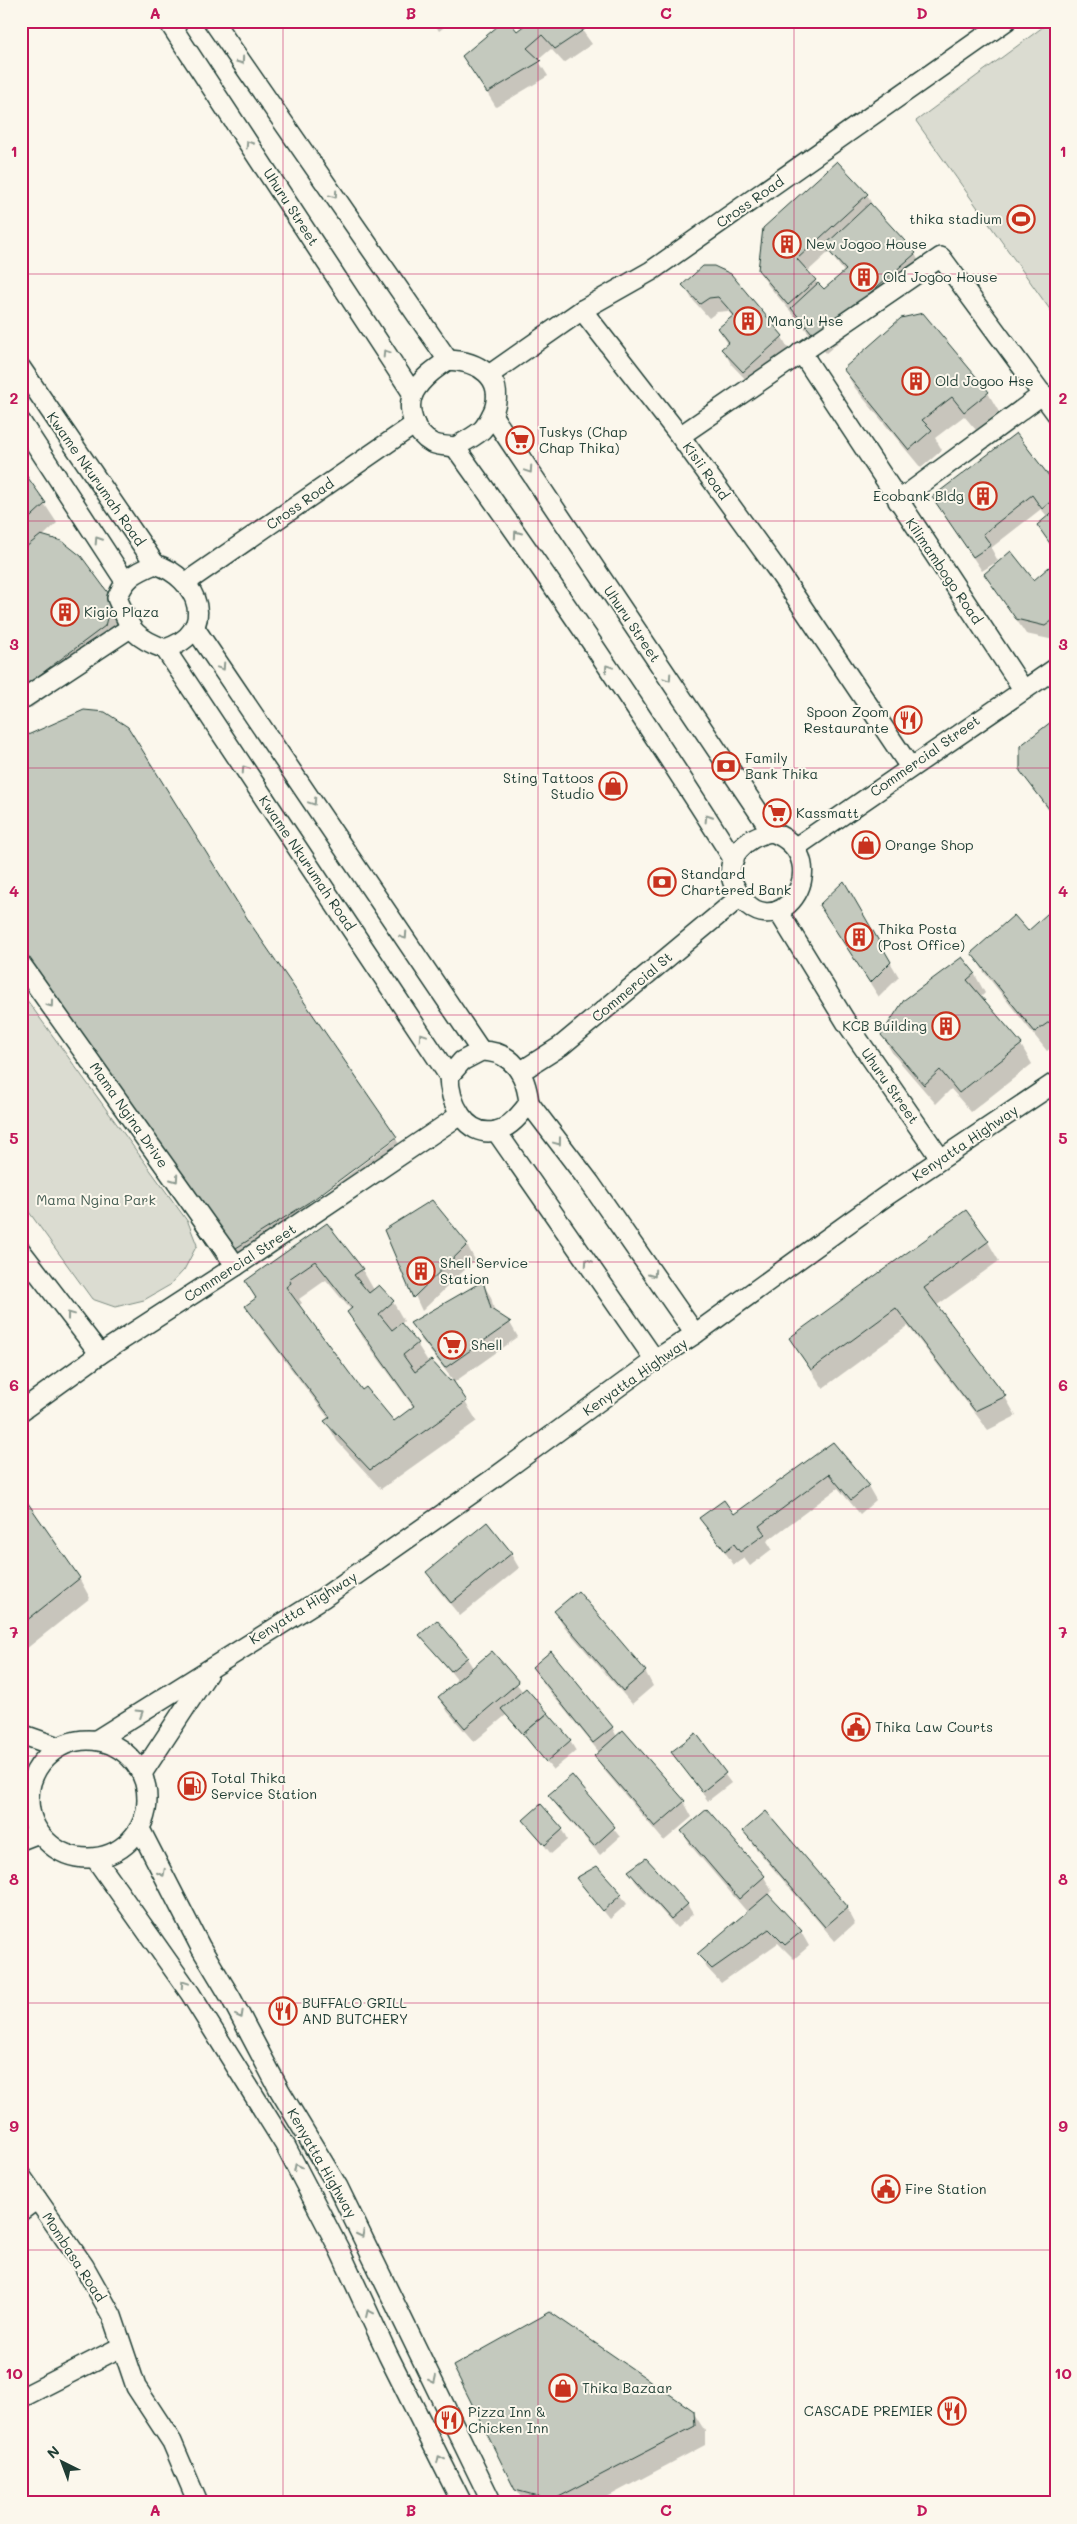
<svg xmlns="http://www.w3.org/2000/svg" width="1077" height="2524" viewBox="0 0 1077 2524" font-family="Mali,sans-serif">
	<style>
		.green { fill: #dbdcd1; stroke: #7d8c82 }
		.shadow { fill: #0003; fill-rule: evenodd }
		.building { fill: #c4c9be; stroke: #1f3d34; fill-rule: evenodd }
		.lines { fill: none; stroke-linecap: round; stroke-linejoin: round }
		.minor-casing { stroke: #1f3d34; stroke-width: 22 }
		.minor { stroke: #fbf7ec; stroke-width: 19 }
		.oneway { stroke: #8d9a90 }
		.grid { fill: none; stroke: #c2185b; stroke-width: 1; stroke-opacity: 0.55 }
		.labels { text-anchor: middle; stroke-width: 4; stroke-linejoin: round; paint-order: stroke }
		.street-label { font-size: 14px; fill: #1f3d34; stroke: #fbf7ec }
		.poi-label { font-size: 14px; fill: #1f3d34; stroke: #fbf7ec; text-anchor: start }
		.park-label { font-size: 14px; fill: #455d53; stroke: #fbf7ec }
		.neatline { fill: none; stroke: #c2185b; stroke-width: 2 }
		.grid-label { font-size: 16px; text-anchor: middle; font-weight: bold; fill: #c2185b }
	</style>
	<rect width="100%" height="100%" fill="#fbf7ec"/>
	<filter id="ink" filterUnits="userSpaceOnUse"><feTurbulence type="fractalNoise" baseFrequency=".02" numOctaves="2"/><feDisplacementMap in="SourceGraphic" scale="10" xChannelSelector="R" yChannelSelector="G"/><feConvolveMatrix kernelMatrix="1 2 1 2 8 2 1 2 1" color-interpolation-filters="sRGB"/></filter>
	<g filter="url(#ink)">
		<g class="green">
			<path d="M1051,21H1056V318L916,121Z"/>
			<path d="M21,992L188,1222L197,1245L184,1270L170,1285L144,1300L115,1307L92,1299L21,1201Z"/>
		</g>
		<g class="shadow">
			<path d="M433,21H452L439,31Z"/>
			<path d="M532,21H583L579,26L592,44L564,63L551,49L538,60L548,76L496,107L464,56L517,33Z"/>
			<path d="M867,195L875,210L915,254L923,269L826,353L768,285L759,270ZM829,252L845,273L824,291L807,272Z"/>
			<path d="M704,267L723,269L739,284L782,337L790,352L752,386L731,364L723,349L728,344L719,329L733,317L728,311L717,312L709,318L692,299L684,285Z"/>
			<path d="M923,315L988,393L999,412L976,430L964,416L935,438L942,450L921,468L855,388L844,369Z"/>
			<path d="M21,468L57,523L42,537L61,542L122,619L116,646L31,708L21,693Z"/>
			<path d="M1056,487V553L1039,525L1048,517L1041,509L991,548L998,561L982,571L933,498Z"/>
			<path d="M1056,562V639L1054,640L1026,634L985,574L1034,581Z"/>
			<path d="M1056,719V821L1022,771Z"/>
			<path d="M1056,908V1044L1047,1051L984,972L973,953L1027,933Z"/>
			<path d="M829,920L890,962L899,977L879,997Z"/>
			<path d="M21,961L310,1204L396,1139L407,1157L325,1218L229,1279Z"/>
			<path d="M974,973L985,993L980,998L1021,1045L1032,1064L971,1112L951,1089L936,1104L893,1054L882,1035Z"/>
			<path d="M327,1224L362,1269L374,1290L379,1286L393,1302L404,1321L401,1324L417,1344L429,1363L449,1383L453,1380L420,1338L412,1323L482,1283L491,1297L495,1314L510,1323L518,1337L453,1383L477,1421L381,1489L337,1441L326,1421L329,1419L258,1325L247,1306L256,1299L246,1282ZM326,1280L351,1310L348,1312L359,1332L414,1408L393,1422L362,1392L298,1306L302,1303L299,1299Z"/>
			<path d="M385,1230L467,1245L475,1260L422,1311Z"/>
			<path d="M988,1242L999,1261L936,1306L1005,1397L1016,1416L988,1430L908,1326L823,1388L790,1339Z"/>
			<path d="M833,1443L868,1486L876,1500L860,1514L838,1488L767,1541L772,1549L750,1566L744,1558L734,1565L701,1518L734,1516Z"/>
			<path d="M21,1499L79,1578L90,1598L21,1653Z"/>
			<path d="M511,1554L519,1568L460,1616L436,1587L427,1572Z"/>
			<path d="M556,1612L645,1671L653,1686L632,1704L564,1626Z"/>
			<path d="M421,1635L467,1658L473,1668L492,1652L523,1692L526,1690L570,1741L576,1751L553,1770L506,1715L474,1742L448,1712L439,1697L458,1681Z"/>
			<path d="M533,1668L612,1727L617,1737L684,1802L692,1817L664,1841L604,1770L595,1756L599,1752L542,1682Z"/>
			<path d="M695,1735L731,1783L708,1801L673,1752Z"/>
			<path d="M572,1777L620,1837L600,1855L556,1805L550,1795Z"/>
			<path d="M525,1820L562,1830L567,1840L551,1854Z"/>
			<path d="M744,1831L847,1908L855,1923L835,1941L753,1845Z"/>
			<path d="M682,1832L764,1877L772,1891L768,1895L801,1932L809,1946L794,1959L778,1943L721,1983L707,1968L699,1954L748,1913L691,1846Z"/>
			<path d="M597,1868L621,1895L627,1904L610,1919L578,1879Z"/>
			<path d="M630,1872L687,1904L693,1914L677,1928L635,1881Z"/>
			<path d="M693,2412L705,2431V2445L596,2503H524L516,2489Z"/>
		</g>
		<g class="building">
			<path d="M504,21H509L517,31L530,21H577L585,29L555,49L542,35L527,48L541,61L487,93L462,56Z"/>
			<path d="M837,161L868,194L797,259L816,280L788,305L758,270L763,228Z"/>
			<path d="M870,203L916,253L817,339L791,308L818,283L824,289L846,270L824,246Z"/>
			<path d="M703,266H714L731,274L783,336L743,372L721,349L729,342L718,328L734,315L718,297L709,298L700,304L682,285Z"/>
			<path d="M923,313L989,392L964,412L952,397L922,420L932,430L909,450L843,369L901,318Z"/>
			<path d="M1016,433L1056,485V497L1042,509L1032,495L983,534L991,545L973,557L932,497Z"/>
			<path d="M21,468L46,503L21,526Z"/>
			<path d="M1056,509V552L1037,525Z"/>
			<path d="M41,535L62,541L81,556L112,598L105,626L21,689V551Z"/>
			<path d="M1011,551L1034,580L1056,561V618L1045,626L1016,619L984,574Z"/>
			<path d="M84,710L105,712L128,727L252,926L397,1137L314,1199L217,1260L21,961V738Z"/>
			<path d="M1056,718V818L1020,771V746Z"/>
			<path d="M844,881L891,962L870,983L819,905Z"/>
			<path d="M1056,906V1017L1035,1032L971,953L1014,915L1028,931Z"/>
			<path d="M962,957L975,973L967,980L1022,1044L959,1093L940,1070L924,1085L881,1035L904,1000Z"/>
			<path d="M432,1200L468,1244L413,1298L384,1230Z"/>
			<path d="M966,1210L989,1241L924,1288L1006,1396L975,1411L896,1308L811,1370L789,1338Z"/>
			<path d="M327,1223L363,1269L354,1275L369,1293L379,1285L394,1301L379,1314L392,1330L401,1323L418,1343L403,1355L415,1372L431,1360L450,1381L452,1379L467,1401L370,1470L324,1421L330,1417L245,1306L256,1298L245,1281ZM315,1261L352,1308L347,1312L414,1406L394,1421L366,1387L362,1390L286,1287L291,1283L289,1279Z"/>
			<path d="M483,1281L491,1309L511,1322L445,1368L410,1323Z"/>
			<path d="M833,1442L869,1485L851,1500L829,1474L759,1526L765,1534L740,1552L734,1544L725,1551L699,1518L724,1500L734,1514Z"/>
			<path d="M23,1496L80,1578L21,1625V1497Z"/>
			<path d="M487,1522L512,1553L451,1603L426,1572Z"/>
			<path d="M578,1591L646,1671L623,1691L554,1611Z"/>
			<path d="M437,1620L468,1657L451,1671L419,1635Z"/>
			<path d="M492,1651L519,1682L465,1728L438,1697Z"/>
			<path d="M551,1651L613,1727L593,1743L532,1667Z"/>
			<path d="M526,1688L548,1713L523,1734L501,1709Z"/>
			<path d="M548,1713L571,1740L546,1762L523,1734Z"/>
			<path d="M623,1730L685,1801L655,1827L594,1756Z"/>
			<path d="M696,1733L726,1773L702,1792L671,1752Z"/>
			<path d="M572,1775L615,1827L594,1846L548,1795Z"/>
			<path d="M541,1804L563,1829L545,1845L523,1820Z"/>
			<path d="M707,1809L765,1876L739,1899L681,1831Z"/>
			<path d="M766,1811L848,1907L825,1927L743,1831Z"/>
			<path d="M646,1858L688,1904L671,1919L628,1871Z"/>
			<path d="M597,1866L622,1894L603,1911L576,1878Z"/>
			<path d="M768,1894L802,1931L785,1945L769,1929L712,1969L697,1954Z"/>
			<path d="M550,2312L694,2411L695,2426L553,2500L515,2490L453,2366Z"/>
		</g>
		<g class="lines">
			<g class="minor-casing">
				<g id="minor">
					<path d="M168,21L413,394"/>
					<path d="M213,21L448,360"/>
					<path d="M582,310L680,436"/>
					<path d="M801,352L1023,689"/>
					<path d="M448,360C477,361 505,376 494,410C491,416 487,425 482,430C474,437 464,442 455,447C448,446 439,446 432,443C415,434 405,409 414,392C422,378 435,369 448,360Z"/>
					<path d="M21,368L155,564"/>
					<path d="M489,375L582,310L651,271L1006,21"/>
					<path d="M492,415L772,832"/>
					<path d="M21,422L125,581"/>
					<path d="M455,447C552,582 645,719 734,860"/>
					<path d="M898,501L1043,394"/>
					<path d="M155,564C199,578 219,632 165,649C131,636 131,629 117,598C126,577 134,573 155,564Z"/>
					<path d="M185,583L415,424"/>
					<path d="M194,627L481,1051"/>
					<path d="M165,649L449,1076"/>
					<path d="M21,700L130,628"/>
					<path d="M910,767L778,571L680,436L941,257L1056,413"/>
					<path d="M772,832C844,860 771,961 734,885C721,857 748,836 772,832Z"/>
					<path d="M796,847L1056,668"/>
					<path d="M778,911L846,1022L940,1158"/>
					<path d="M21,964L236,1266"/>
					<path d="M481,1051C513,1051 526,1074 529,1103C521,1114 510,1128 496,1131C465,1138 449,1101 449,1076L462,1061Z"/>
					<path d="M520,1072L561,1046L740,897"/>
					<path d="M529,1103L590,1183L695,1334"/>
					<path d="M496,1131L655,1360"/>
					<path d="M21,1251L100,1354"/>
					<path d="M21,1411L100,1354L236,1266L460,1115"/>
					<path d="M21,1734L58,1747"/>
					<path d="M98,1739L323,1598L494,1478L655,1360L695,1334L886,1196L1056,1082"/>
					<circle cx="88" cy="1799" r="59"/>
					<path d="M143,1772L208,1673"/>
					<path d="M140,1829L201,1948L231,1998L280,2091L338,2187L492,2503"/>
					<path d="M21,1840L39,1833"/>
					<path d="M95,1858L190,1993L285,2145L339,2249L388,2355L462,2503"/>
					<path d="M21,2176L84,2266L112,2316L136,2387L172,2442L198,2503"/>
					<path d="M21,2211L37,2199"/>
					<path d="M21,2398L121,2347"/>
				</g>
			</g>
			<use href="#minor" class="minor"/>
		</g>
		<defs><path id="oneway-chevron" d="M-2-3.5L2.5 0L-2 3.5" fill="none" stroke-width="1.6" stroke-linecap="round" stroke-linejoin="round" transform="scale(1.25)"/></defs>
		<g class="oneway">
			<use href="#oneway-chevron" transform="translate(241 61) rotate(55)"/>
			<use href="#oneway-chevron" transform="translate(249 144) rotate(-123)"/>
			<use href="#oneway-chevron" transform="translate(334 195) rotate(55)"/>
			<use href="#oneway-chevron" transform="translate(386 353) rotate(-123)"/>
			<use href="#oneway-chevron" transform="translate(529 470) rotate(56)"/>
			<use href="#oneway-chevron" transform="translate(517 534) rotate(-125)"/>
			<use href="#oneway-chevron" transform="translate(98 540) rotate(-123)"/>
			<use href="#oneway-chevron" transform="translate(222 667) rotate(56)"/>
			<use href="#oneway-chevron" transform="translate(608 668) rotate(-124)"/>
			<use href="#oneway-chevron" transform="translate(668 678) rotate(56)"/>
			<use href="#oneway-chevron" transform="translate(245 769) rotate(-124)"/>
			<use href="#oneway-chevron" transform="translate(313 802) rotate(56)"/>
			<use href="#oneway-chevron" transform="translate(708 818) rotate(-122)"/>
			<use href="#oneway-chevron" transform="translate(404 936) rotate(56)"/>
			<use href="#oneway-chevron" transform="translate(50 1004) rotate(54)"/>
			<use href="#oneway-chevron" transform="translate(422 1036) rotate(-124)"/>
			<use href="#oneway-chevron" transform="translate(558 1142) rotate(53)"/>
			<use href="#oneway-chevron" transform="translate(175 1179) rotate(55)"/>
			<use href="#oneway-chevron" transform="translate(588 1262) rotate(-124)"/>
			<use href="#oneway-chevron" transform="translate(653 1274) rotate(55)"/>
			<use href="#oneway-chevron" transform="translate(70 1315) rotate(-127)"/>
			<use href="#oneway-chevron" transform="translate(140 1713) rotate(-32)"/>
			<use href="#oneway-chevron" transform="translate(162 1873) rotate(63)"/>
			<use href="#oneway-chevron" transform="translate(184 1984) rotate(-124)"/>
			<use href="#oneway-chevron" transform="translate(240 2015) rotate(61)"/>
			<use href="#oneway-chevron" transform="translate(297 2167) rotate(-117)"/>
			<use href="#oneway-chevron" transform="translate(361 2234) rotate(63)"/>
			<use href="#oneway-chevron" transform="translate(369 2313) rotate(-115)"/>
			<use href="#oneway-chevron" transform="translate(433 2380) rotate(64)"/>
			<use href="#oneway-chevron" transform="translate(440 2459) rotate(-116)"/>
		</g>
	</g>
	<path class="grid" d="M283,21V2503M538,21V2503M794,21V2503M21,274H1056M21,521H1056M21,768H1056M21,1015H1056M21,1262H1056M21,1509H1056M21,1756H1056M21,2003H1056M21,2250H1056"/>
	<defs>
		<g id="stadium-ring" transform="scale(1.4375)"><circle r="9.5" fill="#fbf7ec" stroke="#c8321e" stroke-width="1.5"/><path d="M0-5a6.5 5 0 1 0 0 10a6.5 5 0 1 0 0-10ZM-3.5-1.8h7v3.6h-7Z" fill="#c8321e"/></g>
		<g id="building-ring" transform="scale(1.4375)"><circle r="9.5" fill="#fbf7ec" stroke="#c8321e" stroke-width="1.5"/><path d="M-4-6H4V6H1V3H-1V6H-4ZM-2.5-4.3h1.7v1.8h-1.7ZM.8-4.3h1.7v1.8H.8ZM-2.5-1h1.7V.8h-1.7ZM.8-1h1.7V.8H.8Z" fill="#c8321e"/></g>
		<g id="supermarket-ring" transform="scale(1.4375)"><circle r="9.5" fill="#fbf7ec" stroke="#c8321e" stroke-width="1.5"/><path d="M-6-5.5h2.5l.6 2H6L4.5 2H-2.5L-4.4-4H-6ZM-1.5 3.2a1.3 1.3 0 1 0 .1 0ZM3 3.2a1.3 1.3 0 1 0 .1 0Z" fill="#c8321e"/></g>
		<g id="restaurant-ring" transform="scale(1.4375)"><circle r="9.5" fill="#fbf7ec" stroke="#c8321e" stroke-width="1.5"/><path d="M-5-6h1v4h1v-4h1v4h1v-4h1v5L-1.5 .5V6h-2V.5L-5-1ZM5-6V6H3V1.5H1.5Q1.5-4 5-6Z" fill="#c8321e"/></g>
		<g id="bank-ring" transform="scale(1.4375)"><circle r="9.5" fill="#fbf7ec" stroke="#c8321e" stroke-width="1.5"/><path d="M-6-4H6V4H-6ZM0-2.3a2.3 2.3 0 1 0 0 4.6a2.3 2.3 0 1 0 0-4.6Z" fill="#c8321e"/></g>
		<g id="shop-ring" transform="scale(1.4375)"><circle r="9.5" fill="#fbf7ec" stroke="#c8321e" stroke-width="1.5"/><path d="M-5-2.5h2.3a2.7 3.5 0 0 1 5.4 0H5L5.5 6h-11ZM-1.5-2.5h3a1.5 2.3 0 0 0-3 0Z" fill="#c8321e"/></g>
		<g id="civic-ring" transform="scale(1.4375)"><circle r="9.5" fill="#fbf7ec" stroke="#c8321e" stroke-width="1.5"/><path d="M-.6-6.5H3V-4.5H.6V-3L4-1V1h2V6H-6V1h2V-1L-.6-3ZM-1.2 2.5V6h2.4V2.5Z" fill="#c8321e"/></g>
		<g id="fuel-ring" transform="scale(1.4375)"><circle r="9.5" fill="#fbf7ec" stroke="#c8321e" stroke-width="1.5"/><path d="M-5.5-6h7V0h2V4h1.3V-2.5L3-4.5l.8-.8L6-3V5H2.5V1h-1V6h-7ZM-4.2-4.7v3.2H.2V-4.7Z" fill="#c8321e"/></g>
	</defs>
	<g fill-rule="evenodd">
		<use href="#stadium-ring" x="1021" y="219"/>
		<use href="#building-ring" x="787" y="244"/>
		<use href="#building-ring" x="864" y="277"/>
		<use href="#building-ring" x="748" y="321"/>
		<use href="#building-ring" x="916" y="381"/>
		<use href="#supermarket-ring" x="520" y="440"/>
		<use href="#building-ring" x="983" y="496"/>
		<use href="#building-ring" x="65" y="612"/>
		<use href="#restaurant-ring" x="908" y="720"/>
		<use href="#bank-ring" x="726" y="766"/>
		<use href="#shop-ring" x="613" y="786"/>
		<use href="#supermarket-ring" x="777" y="813"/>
		<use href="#shop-ring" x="866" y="845"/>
		<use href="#bank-ring" x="662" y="882"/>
		<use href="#building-ring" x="859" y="937"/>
		<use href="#building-ring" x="946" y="1026"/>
		<use href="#building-ring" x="421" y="1271"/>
		<use href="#supermarket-ring" x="452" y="1345"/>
		<use href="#civic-ring" x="856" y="1727"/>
		<use href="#fuel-ring" x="192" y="1786"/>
		<use href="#restaurant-ring" x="283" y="2011"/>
		<use href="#civic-ring" x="886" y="2189"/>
		<use href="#shop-ring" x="563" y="2388"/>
		<use href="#restaurant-ring" x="952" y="2411"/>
		<use href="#restaurant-ring" x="449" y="2420"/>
	</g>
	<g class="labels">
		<g class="street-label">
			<text transform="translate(750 202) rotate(-35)" y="5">Cross Road</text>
			<text transform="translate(291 207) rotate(57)" y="5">Uhuru Street</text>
			<text transform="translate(706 471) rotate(54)" y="5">Kisii Road</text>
			<text transform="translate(96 479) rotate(55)" y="5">Kwame Nkurumah Road</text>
			<text transform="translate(300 504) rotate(-35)" y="5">Cross Road</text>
			<text transform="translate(944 571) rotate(56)" y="5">Kilimambogo Road</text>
			<text transform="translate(632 624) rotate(56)" y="5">Uhuru Street</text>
			<text transform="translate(925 756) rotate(-35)" y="5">Commercial Street</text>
			<text transform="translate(307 863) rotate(56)" y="5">Kwame Nkurumah Road</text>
			<text transform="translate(632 987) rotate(-40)" y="5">Commercial St</text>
			<text transform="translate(890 1086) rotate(55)" y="5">Uhuru Street</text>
			<text transform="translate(129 1115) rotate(55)" y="5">Mama Ngina Drive</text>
			<text transform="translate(965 1143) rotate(-34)" y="5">Kenyatta Highway</text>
			<text transform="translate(240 1263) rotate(-33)" y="5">Commercial Street</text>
			<text transform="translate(635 1377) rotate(-35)" y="5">Kenyatta Highway</text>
			<text transform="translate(303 1608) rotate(-32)" y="5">Kenyatta Highway</text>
			<text transform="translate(322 2163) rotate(60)" y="5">Kenyatta Highway</text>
			<text transform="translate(74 2257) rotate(57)" y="5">Mombasa Road</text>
		</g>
		<g class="poi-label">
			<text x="1002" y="224" text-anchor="end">thika stadium</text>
			<text x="806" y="249">New Jogoo House</text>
			<text x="883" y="282">Old Jogoo House</text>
			<text x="767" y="326">Mang'u Hse</text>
			<text x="935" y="386">Old Jogoo Hse</text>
			<text x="539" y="437">Tuskys (Chap<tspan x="539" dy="16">Chap Thika)</tspan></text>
			<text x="964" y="501" text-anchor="end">Ecobank Bldg</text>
			<text x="84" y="617">Kigio Plaza</text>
			<text x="889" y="717" text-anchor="end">Spoon Zoom<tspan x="889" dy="16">Restaurante</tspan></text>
			<text x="745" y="763">Family<tspan x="745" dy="16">Bank Thika</tspan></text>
			<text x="594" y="783" text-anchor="end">Sting Tattoos<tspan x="594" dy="16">Studio</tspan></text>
			<text x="796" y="818">Kassmatt</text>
			<text x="885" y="850">Orange Shop</text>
			<text x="681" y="879">Standard<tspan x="681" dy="16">Chartered Bank</tspan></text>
			<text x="878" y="934">Thika Posta<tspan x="878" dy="16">(Post Office)</tspan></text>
			<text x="927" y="1031" text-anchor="end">KCB Building</text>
			<text x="440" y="1268">Shell Service<tspan x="440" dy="16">Station</tspan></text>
			<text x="471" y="1350">Shell</text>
			<text x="875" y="1732">Thika Law Courts</text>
			<text x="211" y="1783">Total Thika<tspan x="211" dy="16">Service Station</tspan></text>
			<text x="302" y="2008">BUFFALO GRILL<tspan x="302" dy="16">AND BUTCHERY</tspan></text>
			<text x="905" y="2194">Fire Station</text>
			<text x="582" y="2393">Thika Bazaar</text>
			<text x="933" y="2416" text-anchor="end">CASCADE PREMIER</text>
			<text x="468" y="2417">Pizza Inn &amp;<tspan x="468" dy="16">Chicken Inn</tspan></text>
		</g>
		<g class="park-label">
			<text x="96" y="1205">Mama Ngina Park</text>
		</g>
	</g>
	<rect width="1077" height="2524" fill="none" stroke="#fbf7ec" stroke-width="55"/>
	<g transform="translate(62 2462) rotate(318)" stroke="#fbf7ec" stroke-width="4" paint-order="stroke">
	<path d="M0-4L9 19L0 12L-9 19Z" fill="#1f3d34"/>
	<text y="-8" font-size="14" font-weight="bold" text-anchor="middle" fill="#1f3d34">N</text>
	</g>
	<rect x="28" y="28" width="1022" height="2468" class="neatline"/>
	<g class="grid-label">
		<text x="155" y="19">A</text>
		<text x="411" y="19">B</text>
		<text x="666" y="19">C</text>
		<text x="922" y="19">D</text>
		<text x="14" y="157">1</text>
		<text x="1063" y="157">1</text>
		<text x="14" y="404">2</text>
		<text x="1063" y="404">2</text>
		<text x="14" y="650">3</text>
		<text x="1063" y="650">3</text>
		<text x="14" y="897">4</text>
		<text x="1063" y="897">4</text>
		<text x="14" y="1144">5</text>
		<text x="1063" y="1144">5</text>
		<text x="14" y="1391">6</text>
		<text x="1063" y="1391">6</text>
		<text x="14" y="1638">7</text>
		<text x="1063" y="1638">7</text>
		<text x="14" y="1885">8</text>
		<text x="1063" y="1885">8</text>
		<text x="14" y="2132">9</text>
		<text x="1063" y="2132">9</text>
		<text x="14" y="2379">10</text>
		<text x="1063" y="2379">10</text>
		<text x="155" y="2516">A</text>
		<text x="411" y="2516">B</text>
		<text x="666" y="2516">C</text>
		<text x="922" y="2516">D</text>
	</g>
</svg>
